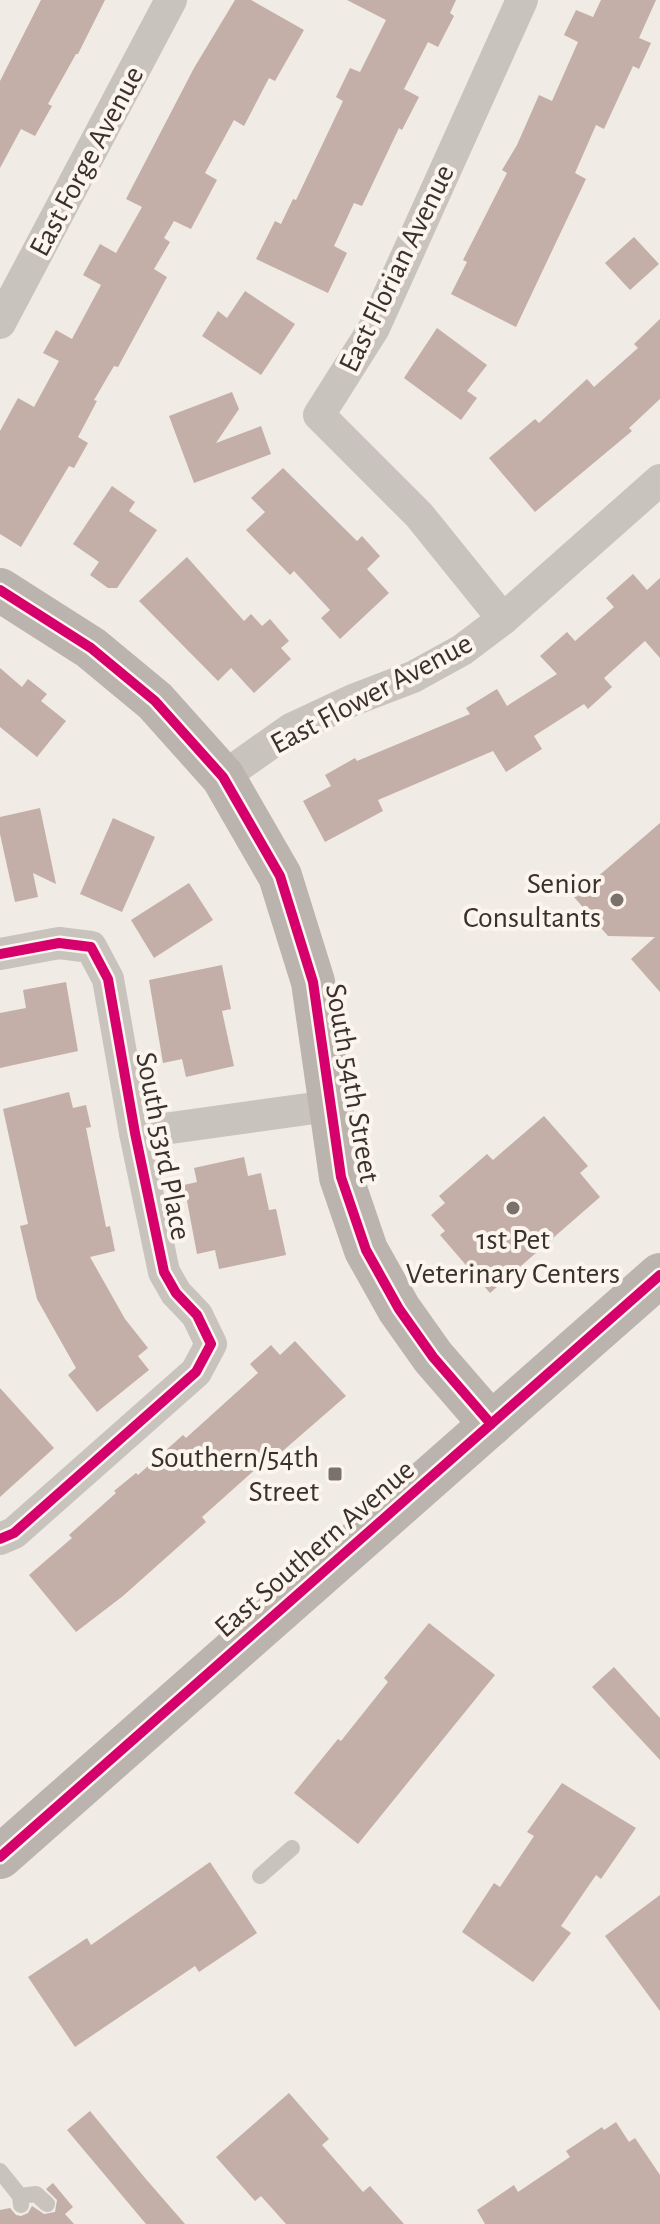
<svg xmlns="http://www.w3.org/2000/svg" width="660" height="2224" viewBox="0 0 660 2224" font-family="'Alegreya Sans',sans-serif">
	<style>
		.building { fill: #c3afa7 }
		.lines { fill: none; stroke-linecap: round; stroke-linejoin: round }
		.lane { stroke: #c9c3be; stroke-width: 16 }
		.street { stroke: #c9c3be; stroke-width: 32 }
		.secondary { stroke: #bab3ae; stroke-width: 44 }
		.cycleway-casing { stroke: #fbf5ee; stroke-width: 15 }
		.cycleway { stroke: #d6006c; stroke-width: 10 }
		.poi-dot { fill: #7a716c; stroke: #fbf5ee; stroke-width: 3 }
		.labels { text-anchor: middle; stroke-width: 8; stroke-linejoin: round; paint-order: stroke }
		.street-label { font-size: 30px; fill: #3b302b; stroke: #fbf5ee }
		.poi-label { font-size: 30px; fill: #3b302b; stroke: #fbf5ee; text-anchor: end }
	</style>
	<rect width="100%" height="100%" fill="#f0ebe5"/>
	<g class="building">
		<path d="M41,0H105L78,54H76L48,104L52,106L35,136L21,129L0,168V81Z"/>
		<path d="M235,0H251L304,30L275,81L269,78L244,126L234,120L205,173L217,180L191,229L174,221L164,238L170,242L154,269L167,277L118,367L114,366L94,400L97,401L78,437L88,443L74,468L69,466L21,547L0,534V431L18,398L34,407L59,361L43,353L56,330L72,339L101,285L83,275L100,244L116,253L142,207L126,199L194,68Z"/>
		<path d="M347,0H456L450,13L454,16L438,47L428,42L404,89L419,97L402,130L399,128L362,206L354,203L334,246L347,253L328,293L256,259L275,221L281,224L293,199L296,200L343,101L336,97L350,68L360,72L386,20Z"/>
		<path d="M601,0H656L639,38L651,43L639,69L633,66L604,129L596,125L575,173L586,179L516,327L451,294L467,262L463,260L507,173L502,170L517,145L539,95L552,101L578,42L564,35L576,10L593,17Z"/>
		<path d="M634,237L659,264L630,290L605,263Z"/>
		<path d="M245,291L295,324L261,375L202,336L218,311L227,318Z"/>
		<path d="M660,319V399L629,428L632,431L535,512L489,458L535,419L539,423L587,379L594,387L638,348L634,344Z"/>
		<path d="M437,328L487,365L467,391L477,398L461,420L404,378Z"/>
		<path d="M232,392L239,409L216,443L261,426L271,454L194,483L169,416Z"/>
		<path d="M283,468L357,541L362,536L380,556L367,569L389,593L340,639L321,618L330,610L294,571L290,575L246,530L265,512L251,498Z"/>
		<path d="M112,486L135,502L129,511L157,530L117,588H108L90,575L99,562L73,544Z"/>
		<path d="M187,557L244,621L251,614L262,626L270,619L289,641L281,648L291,659L254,693L231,668L218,681L139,601Z"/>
		<path d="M633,574L647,590L660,578V658L645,641L604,678L612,687L588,709L584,704L534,736L542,749L506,772L493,751L378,800L383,811L325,842L303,801L331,786L325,775L355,758L357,761L470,714L466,708L497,689L507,706L557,674L540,656L567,632L575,641L614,607L606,598Z"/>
		<path d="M0,668L22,687L28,679L47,694L41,701L66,721L37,757L0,727Z"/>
		<path d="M40,808L56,884L33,873L38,897L15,902L0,834V817Z"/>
		<path d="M113,818L155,837L122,912L80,894Z"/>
		<path d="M660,823V992L631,959L655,937L608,936L574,897Z"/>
		<path d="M189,883L213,920L154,958L131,920Z"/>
		<path d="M222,965L231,1009L222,1011L234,1066L186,1077L182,1059L163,1063L149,980Z"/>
		<path d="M66,982L78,1051L0,1068V1013L26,1008L23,990Z"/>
		<path d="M69,1092L73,1108L86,1105L91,1127L86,1128L106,1227L110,1226L115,1251L90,1257L125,1319L148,1348L138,1356L149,1370L97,1412L68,1375L76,1368L37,1299L20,1226L28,1224L3,1109Z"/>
		<path d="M544,1116L588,1166L580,1173L600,1197L490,1293L440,1235L445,1231L431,1215L445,1203L439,1196L487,1154L493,1160Z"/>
		<path d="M244,1157L248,1176L261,1173L269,1210L276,1209L286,1255L219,1269L215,1250L197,1254L184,1185L197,1182L194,1168Z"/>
		<path d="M295,1341L346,1396L262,1469L259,1466L202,1517L206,1522L123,1596L76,1632L29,1575L72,1538L69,1535L116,1493L114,1491L136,1473L138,1475L183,1435L186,1438L258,1373L250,1364L271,1345L280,1355Z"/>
		<path d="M0,1388L54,1448L0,1497Z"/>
		<path d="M429,1623L495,1675L358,1844L294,1793L338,1739L341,1741L388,1682L384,1678Z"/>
		<path d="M614,1667L660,1718V1760L592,1687Z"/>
		<path d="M562,1783L636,1828L601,1879L596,1875L561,1926L571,1933L533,1982L462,1932L494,1883L500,1887L534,1836L527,1832Z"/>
		<path d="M210,1862L257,1933L199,1972L195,1966L75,2047L28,1977L87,1938L91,1945Z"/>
		<path d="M660,1895V2011L605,1936Z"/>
		<path d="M289,2093L329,2139L322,2145L363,2192L370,2186L404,2224H286L261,2196L255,2201L216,2157Z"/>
		<path d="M90,2111L145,2178L185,2224H146L67,2130Z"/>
		<path d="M616,2122L629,2142L635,2138L660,2175V2224H485L477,2210L514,2185L518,2192L570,2157L566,2151L602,2127L604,2130Z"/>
		<path d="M53,2183L73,2207L65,2214L74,2224H0V2210L10,2208L16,2215L21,2216L28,2213L32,2206L44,2214L55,2212L57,2200L46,2189Z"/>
	</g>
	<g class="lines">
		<g class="lane">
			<path d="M260,1876L292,1848"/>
			<path d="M0,2171L20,2196L21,2205"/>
			<path d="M20,2196L36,2194L47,2204"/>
		</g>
		<g class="street">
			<path d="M0,323L171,0"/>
			<path d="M503,619L419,515L319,415L374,328L522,0"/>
			<path d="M223,777L291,729L353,700L413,677L462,650L503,619L660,480"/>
			<path d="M0,954L59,943L91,947L108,979L135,1133L164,1272L176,1293L197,1315L211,1344L196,1372L14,1533L0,1539"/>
			<path d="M135,1133L329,1106"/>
		</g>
		<g class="secondary">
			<path d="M0,590L91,648L155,701L223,777L280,876L313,982L341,1177L366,1250L399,1309L433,1357L491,1424"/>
			<path d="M0,1857L660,1275"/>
		</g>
		<g class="cycleway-casing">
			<g id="cycleway">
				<path d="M0,590L91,648L155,701L223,777L280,876L313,982L341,1177L366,1250L399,1309L433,1357L491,1424"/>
				<path d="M0,954L59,943L91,947L108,979L135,1133L164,1272L176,1293L197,1315L211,1344L196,1372L14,1533L0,1539"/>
				<path d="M0,1857L660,1275"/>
			</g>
		</g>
		<use href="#cycleway" class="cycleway"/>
	</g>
	<g class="poi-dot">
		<circle cx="617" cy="900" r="8"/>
		<circle cx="513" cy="1208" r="8"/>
		<rect x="327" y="1466" width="16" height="16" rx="4"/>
	</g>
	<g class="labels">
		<g class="street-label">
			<text transform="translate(86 161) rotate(-62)" y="10">East Forge Avenue</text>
			<text transform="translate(396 268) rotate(-64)" y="10">East Florian Avenue</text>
			<text transform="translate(371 693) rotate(-28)" y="10">East Flower Avenue</text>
			<text transform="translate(353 1083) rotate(80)" y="10">South 54th Street</text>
			<text transform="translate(164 1146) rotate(79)" y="10">South 53rd Place</text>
			<text transform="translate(314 1548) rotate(-41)" y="10">East Southern Avenue</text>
		</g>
		<g class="poi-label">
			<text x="601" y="893">Senior<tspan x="601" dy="34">Consultants</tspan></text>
			<text x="513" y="1249" text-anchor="middle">1st Pet<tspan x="513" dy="34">Veterinary Centers</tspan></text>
			<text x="319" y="1467">Southern/54th<tspan x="319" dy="34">Street</tspan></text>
		</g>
	</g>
</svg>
